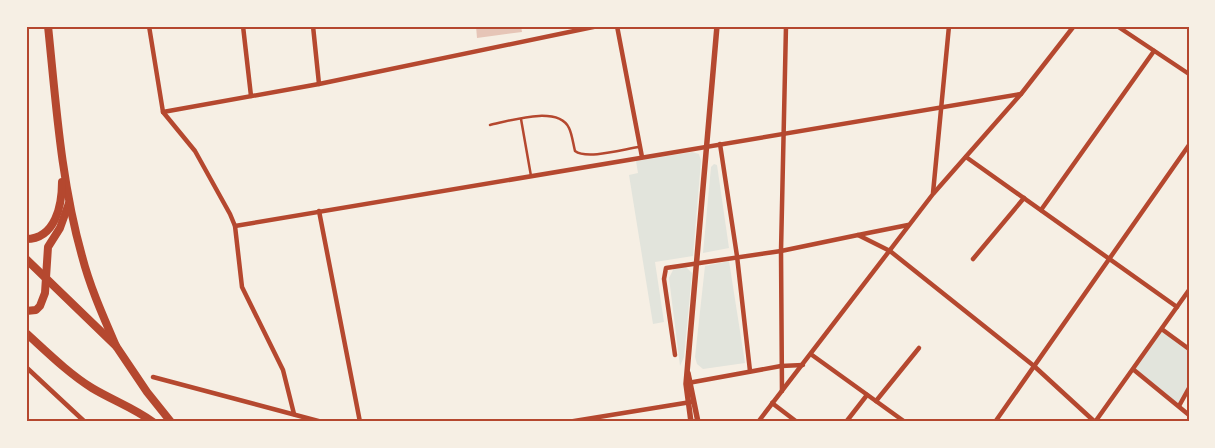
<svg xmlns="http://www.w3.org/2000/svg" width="1215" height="448" viewBox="0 0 1215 448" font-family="'Golos Text',sans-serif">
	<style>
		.green { fill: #e2e4dc }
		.building { fill: #e6c5b7 }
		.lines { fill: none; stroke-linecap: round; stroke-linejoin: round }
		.service { stroke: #b5482f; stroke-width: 2.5 }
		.minor { stroke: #b5482f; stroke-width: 4.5 }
		.tertiary { stroke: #b5482f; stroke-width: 5.5 }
		.trunk { stroke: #b5482f; stroke-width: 8 }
		.neatline { fill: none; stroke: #b5482f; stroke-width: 2 }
	</style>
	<rect width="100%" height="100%" fill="#f6efe4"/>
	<g class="green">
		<path d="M692,152L699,154L701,161L693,256L655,262L664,322L653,324L629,175L638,173L636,161Z"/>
		<path d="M714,164L717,165L729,248L703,253L711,167Z"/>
		<path d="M729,261L745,363L703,369L697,364L695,357L705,266Z"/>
		<path d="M685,266L692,273L684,357L680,366L669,278L674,268Z"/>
		<path d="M1163,330L1189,349V388L1179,406L1134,370Z"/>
	</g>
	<path class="building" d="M476,26H521L522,32L477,38Z"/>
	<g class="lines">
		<g class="service">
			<path d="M521,119L531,176"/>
			<path d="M490,125C509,121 558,105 569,128C572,134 573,143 575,151C587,160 624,149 639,147"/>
		</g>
		<g class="minor">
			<path d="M149,26L163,112L195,151L230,214L235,226L242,287L283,370L294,414"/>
			<path d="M243,26L251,96"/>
			<path d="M313,26L319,84"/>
			<path d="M617,26L642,157"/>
			<path d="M1117,26L1189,74"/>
			<path d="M163,112L319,84L598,26"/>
			<path d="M720,144L737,256L750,371"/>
			<path d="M966,157L1177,307"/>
			<path d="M933,193L949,26"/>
			<path d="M1041,210L1154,51"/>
			<path d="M319,211L360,422"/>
			<path d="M235,226L1021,94"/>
			<path d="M858,235L908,225"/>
			<path d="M973,259L1024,198"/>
			<path d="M1163,330L1189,349"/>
			<path d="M675,355L664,279L666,268L781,251L858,235L890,251L1034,366L1095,422"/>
			<path d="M812,355L905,422"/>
			<path d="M26,367L85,422"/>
			<path d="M1134,370L1189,415"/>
			<path d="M153,377L322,422"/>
			<path d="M688,383L781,366L803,365"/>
			<path d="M782,391L781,251L786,26"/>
			<path d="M876,401L919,348"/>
			<path d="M772,403L797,422"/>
			<path d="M1179,406L1189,388"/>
			<path d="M568,422L691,402"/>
			<path d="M758,422L933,194L1021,94L1074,26"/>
			<path d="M846,422L867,395"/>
			<path d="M995,422L1189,145"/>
			<path d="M1095,422L1189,290"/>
		</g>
		<g class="tertiary">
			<path d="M688,373L698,422"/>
			<path d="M691,422L686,384L717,26"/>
		</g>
		<g class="trunk">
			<path d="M48,26C56,103 61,182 82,256C90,287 103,316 116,346"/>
			<path d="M26,239C56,239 62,204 62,182"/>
			<path d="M26,259L116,346L147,392L171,422"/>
			<path d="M26,311L36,310L40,306L45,293L48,247L60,228L69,203"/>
			<path d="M26,333C47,352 68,373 92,388C112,400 134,408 153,422"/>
		</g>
	</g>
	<rect width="1215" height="448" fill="none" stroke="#f6efe4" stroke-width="55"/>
	<rect x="28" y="28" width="1160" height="392" class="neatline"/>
</svg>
